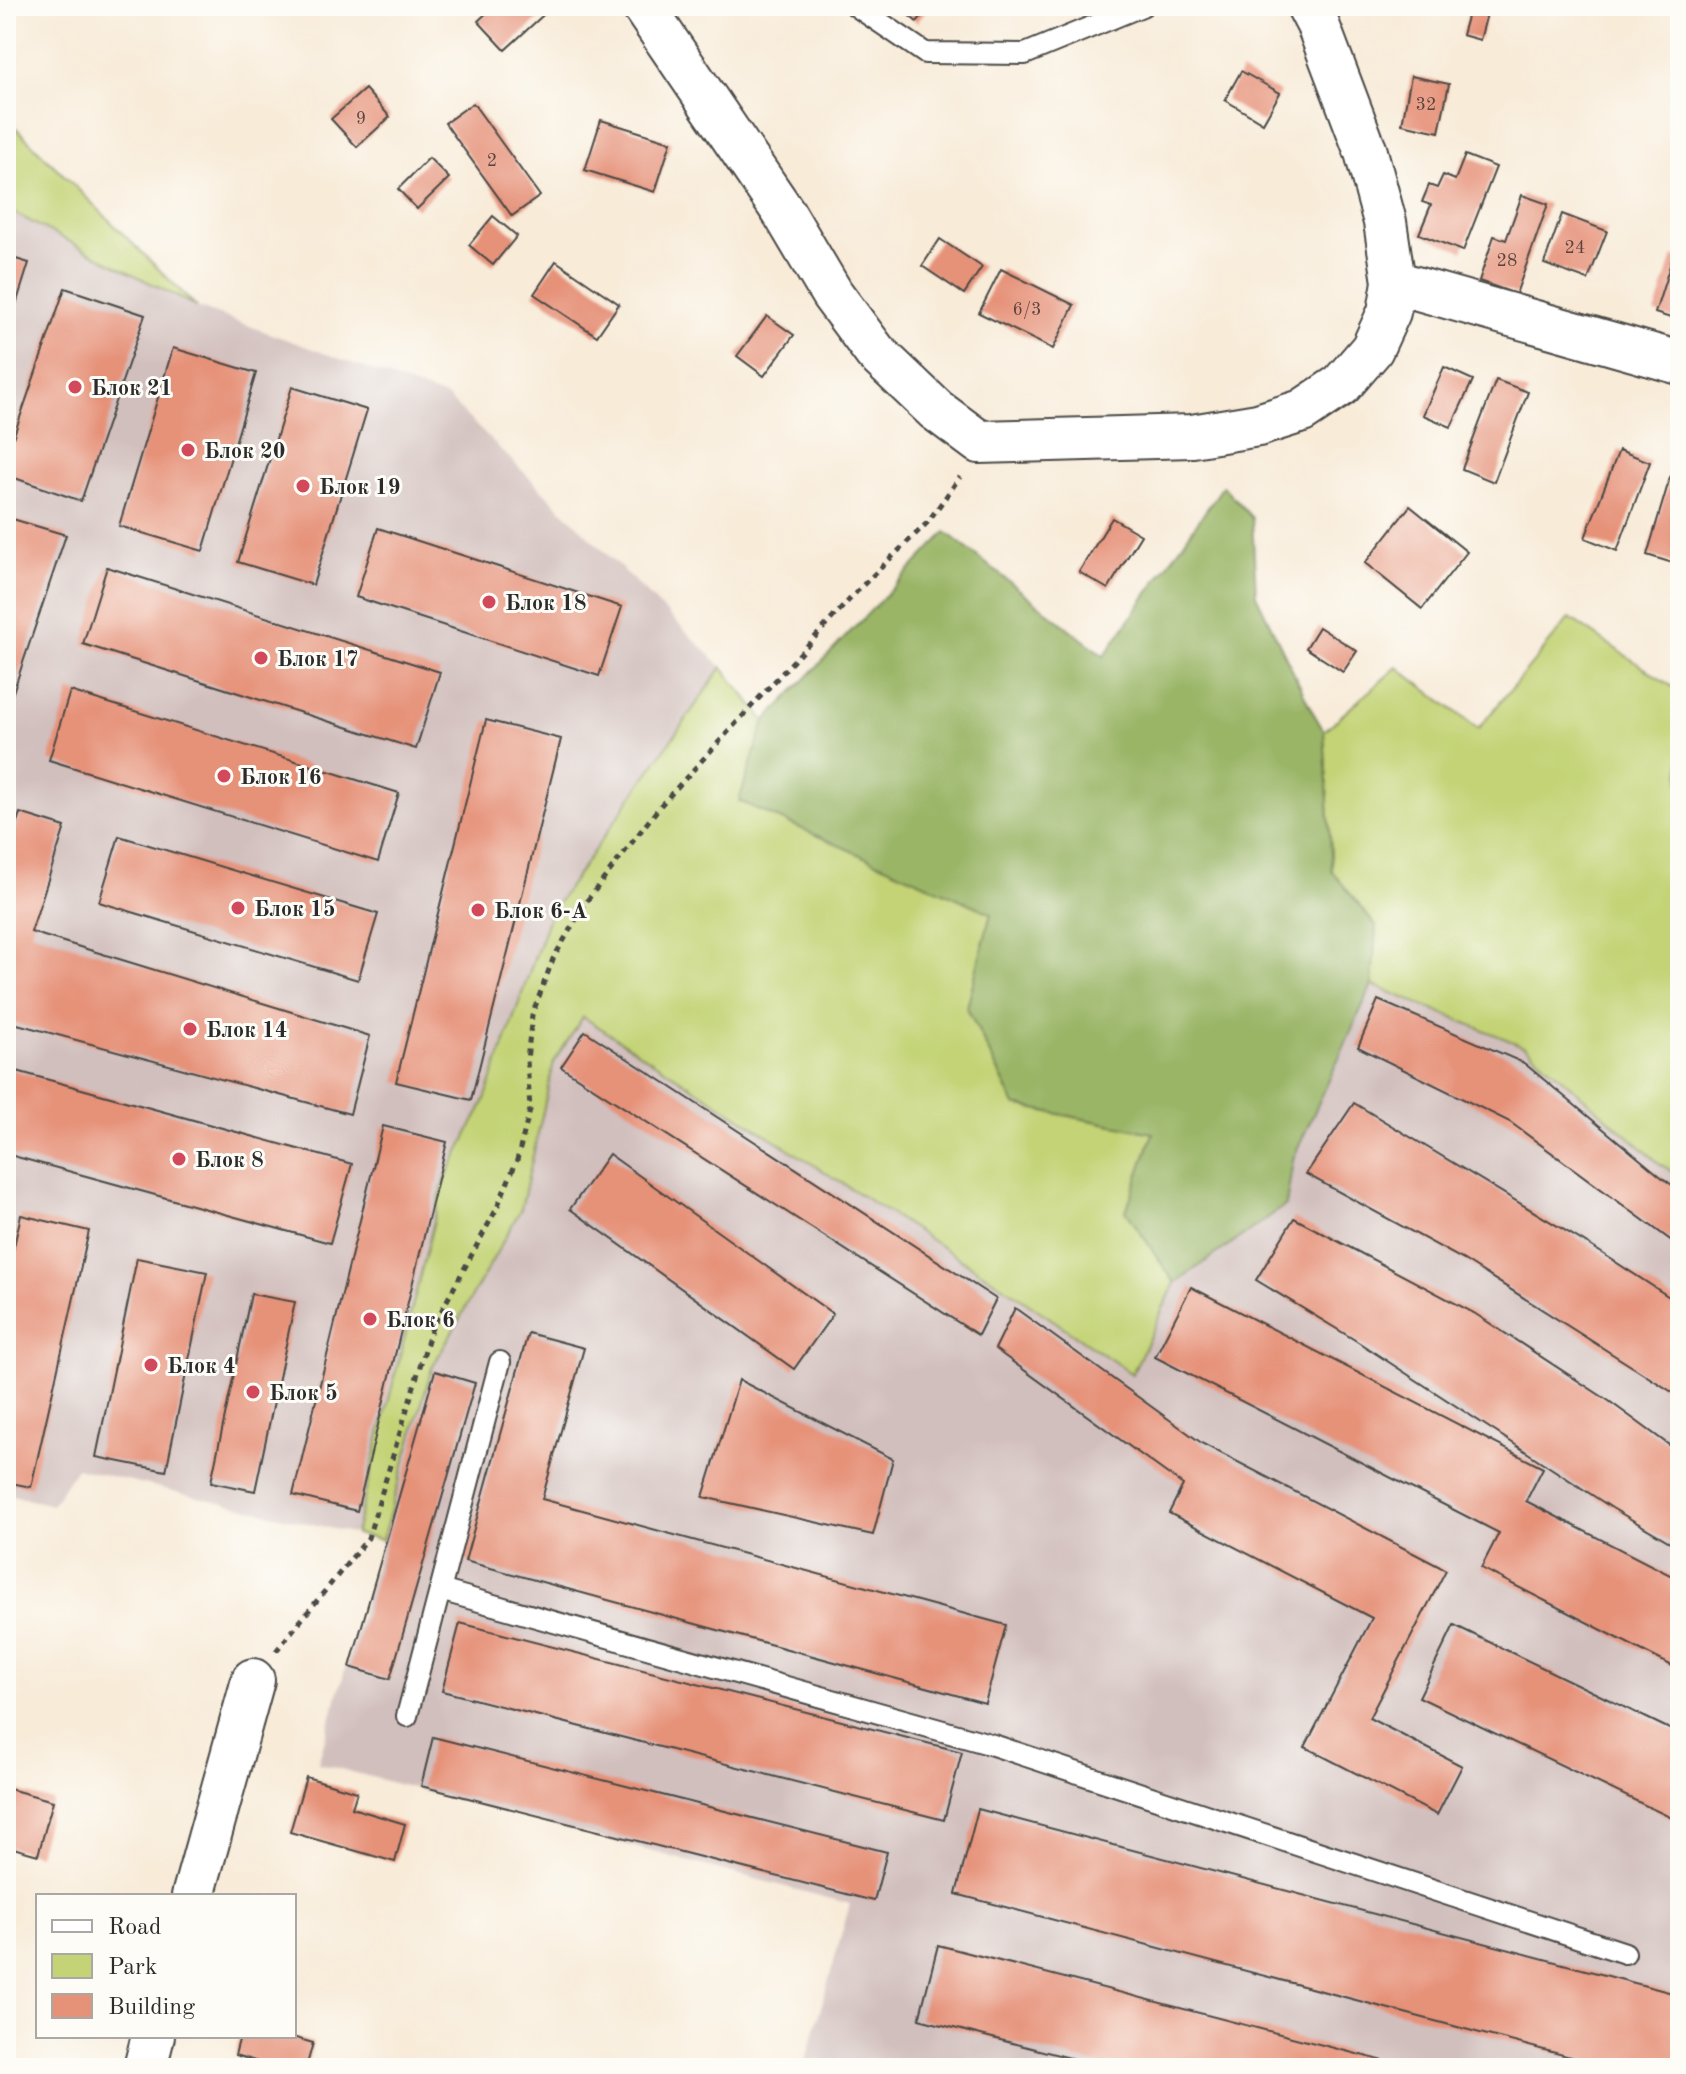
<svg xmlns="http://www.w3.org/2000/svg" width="1686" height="2074" viewBox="0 0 1686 2074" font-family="'Old Standard TT',serif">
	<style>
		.industrial { fill: #d1bfbd }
		.green { fill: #c3d375; stroke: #777f50; stroke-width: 2 }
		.forest { fill: #9ab566; stroke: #627048; stroke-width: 2 }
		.building { fill: #e69279 }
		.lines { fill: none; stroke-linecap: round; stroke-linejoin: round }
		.service-casing { stroke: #4a4845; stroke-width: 24 }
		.minor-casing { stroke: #4a4845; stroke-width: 46 }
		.path { stroke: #4a4845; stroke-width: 5; stroke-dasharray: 6 6; stroke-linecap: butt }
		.service { stroke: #fff; stroke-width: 20 }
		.minor { stroke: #fff; stroke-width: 42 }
		.poi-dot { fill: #d1495b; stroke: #fdfcf7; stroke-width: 3 }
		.labels { text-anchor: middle; stroke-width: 6; stroke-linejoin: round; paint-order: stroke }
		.number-label { font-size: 18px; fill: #5a453e }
		.poi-label { font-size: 22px; font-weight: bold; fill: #2b2b2b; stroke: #fdfcf7; text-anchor: start }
	</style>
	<rect width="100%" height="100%" fill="#fdfcf7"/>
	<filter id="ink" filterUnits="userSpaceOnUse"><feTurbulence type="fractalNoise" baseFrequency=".0125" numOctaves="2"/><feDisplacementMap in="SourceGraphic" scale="16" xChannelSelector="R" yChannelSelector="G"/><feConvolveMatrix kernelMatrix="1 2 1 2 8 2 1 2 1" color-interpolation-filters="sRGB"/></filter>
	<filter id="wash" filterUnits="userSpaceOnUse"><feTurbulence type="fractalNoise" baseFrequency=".006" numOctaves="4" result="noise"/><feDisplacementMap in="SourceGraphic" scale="32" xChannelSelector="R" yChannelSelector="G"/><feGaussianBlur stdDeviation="1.8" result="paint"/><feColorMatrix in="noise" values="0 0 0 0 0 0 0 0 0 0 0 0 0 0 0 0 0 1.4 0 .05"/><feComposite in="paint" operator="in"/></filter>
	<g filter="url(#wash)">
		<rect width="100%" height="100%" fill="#f8ebd8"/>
		<g class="industrial">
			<path d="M6,209L197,307L448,398L722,667L550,914L484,1102L444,1181L355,1534L76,1468L52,1505L6,1494Z"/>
			<path d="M1372,985L1526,1047L1659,1163L1680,1178V2068H804L850,1904L318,1763L432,1368L521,1209L554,1062L583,1017L1012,1292L1131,1374L1175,1283L1286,1205L1293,1159Z"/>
		</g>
		<g class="green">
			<path d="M6,118L197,307L6,209Z"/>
			<path d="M1570,618L1680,692V1177L1659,1163L1526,1047L1372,985L1376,926L1332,871L1324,731L1397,667L1478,729Z"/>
			<path d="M722,667L765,721L740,801L991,913L967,1008L1015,1105L1153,1133L1127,1211L1175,1283L1132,1374L1012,1292L583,1017L554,1062L521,1209L432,1368L382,1540L355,1534L444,1181L484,1102L550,914Z"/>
		</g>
		<path class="forest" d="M1223,486L1252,518L1256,595L1311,709L1324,731L1332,871L1376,926L1372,985L1293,1159L1286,1205L1175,1283L1126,1211L1153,1133L1015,1105L967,1008L991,913L739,801L765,721L946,532L1104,656Z"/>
		<g id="blocks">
			<g class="building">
				<path d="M494,6H553L505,50L478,21Z"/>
				<path d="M897,6H930L917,22Z"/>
				<path d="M1470,6H1489L1480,40L1462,35Z"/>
				<path d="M1241,71L1280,93L1263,123L1225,100Z"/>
				<path d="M1411,76L1449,84L1439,132L1402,124Z"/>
				<path d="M365,89L390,117L357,147L331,119Z"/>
				<path d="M473,103L540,196L512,216L445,123Z"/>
				<path d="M601,120L671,142L655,192L585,170Z"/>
				<path d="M1465,155L1496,167L1463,251L1419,234L1431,205L1422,202L1429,185L1437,188L1443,175L1455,180Z"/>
				<path d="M429,158L449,178L417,209L398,189Z"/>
				<path d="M1522,195L1548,204L1516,294L1479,281L1494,236L1506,240Z"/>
				<path d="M1562,214L1607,231L1588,280L1544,264Z"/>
				<path d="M493,216L517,236L493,265L469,245Z"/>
				<path d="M940,239L982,267L964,294L922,266Z"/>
				<path d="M6,256L29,263L7,333H6Z"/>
				<path d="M1673,256L1680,259V321L1655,313Z"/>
				<path d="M556,261L619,304L597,336L534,294Z"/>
				<path d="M1001,269L1074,305L1053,349L979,313Z"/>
				<path d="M65,288L145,315L81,501L6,475V458Z"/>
				<path d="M767,316L794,335L764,376L737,356Z"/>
				<path d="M173,348L256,373L203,551L119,526Z"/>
				<path d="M1444,367L1473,380L1451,427L1423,415Z"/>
				<path d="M1496,380L1528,392L1494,482L1462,469Z"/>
				<path d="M292,387L367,410L313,585L238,562Z"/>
				<path d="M1679,447L1680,561L1679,565L1647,555Z"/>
				<path d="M1619,450L1650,462L1617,551L1585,538Z"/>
				<path d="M1410,506L1467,552L1422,609L1365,563Z"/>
				<path d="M6,517L66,535L7,710H6Z"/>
				<path d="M1112,518L1141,535L1108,589L1079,572Z"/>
				<path d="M378,528L622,607L599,676L356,597Z"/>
				<path d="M107,567L440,672L416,749L83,644Z"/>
				<path d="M1319,627L1357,651L1343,672L1306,648Z"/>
				<path d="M70,691L399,793L378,862L49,760Z"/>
				<path d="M486,720L561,739L471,1100L396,1082Z"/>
				<path d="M20,813L65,827L31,932L370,1036L350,1114L6,1021V856Z"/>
				<path d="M119,836L378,914L358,980L99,902Z"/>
				<path d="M1378,1000L1524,1063L1660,1176L1680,1191V1247L1510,1122L1358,1047Z"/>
				<path d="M585,1031L996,1299L978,1335L561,1067Z"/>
				<path d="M6,1068L352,1164L330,1243L6,1154Z"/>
				<path d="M1354,1103L1594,1248L1680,1304V1397L1464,1260L1306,1174Z"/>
				<path d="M383,1126L447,1142L357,1511L293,1495Z"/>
				<path d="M609,1154L833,1314L794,1369L570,1209Z"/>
				<path d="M21,1215L89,1231L31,1487L6,1482V1282Z"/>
				<path d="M1294,1218L1474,1313L1609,1401L1680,1453V1548L1612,1508L1355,1340L1256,1280Z"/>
				<path d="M137,1258L207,1272L166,1471L96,1457Z"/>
				<path d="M1191,1287L1543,1468L1526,1501L1680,1580V1670L1481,1568L1499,1533L1155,1357Z"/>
				<path d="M251,1294L295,1302L255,1491L211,1482Z"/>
				<path d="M1015,1308L1203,1444L1446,1570L1369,1718L1462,1766L1437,1815L1305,1747L1372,1618L1169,1513L1183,1485L995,1349Z"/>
				<path d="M528,1333L584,1348L542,1499L1006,1625L985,1703L465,1561Z"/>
				<path d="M435,1371L475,1383L390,1679L350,1667Z"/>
				<path d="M739,1380L893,1459L873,1535L703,1497Z"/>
				<path d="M460,1623L962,1752L944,1820L442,1691Z"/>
				<path d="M1454,1625L1680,1734V1822L1419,1697Z"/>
				<path d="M433,1737L887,1852L874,1901L421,1786Z"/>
				<path d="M306,1777L357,1792L352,1808L405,1824L395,1862L290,1832Z"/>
				<path d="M6,1788L53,1801L38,1855L6,1846Z"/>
				<path d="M978,1809L1680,1995V2068H1612L956,1894Z"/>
				<path d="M938,1945L1407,2067V2068H1109L919,2019Z"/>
				<path d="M240,2036H289L313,2043L306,2068H279L235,2055Z"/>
			</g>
		</g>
	</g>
	<g filter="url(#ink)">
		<use href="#blocks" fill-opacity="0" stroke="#4a4845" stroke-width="2"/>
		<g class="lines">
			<g class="service-casing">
				<g id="service">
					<path d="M856,6L925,53L1025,54L1142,6"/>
					<path d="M440,1590L993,1745L1625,1953"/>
					<path d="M407,1716L500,1362"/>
				</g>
			</g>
			<g class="minor-casing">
				<g id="minor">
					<path d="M643,6L784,213L832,294L875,352L936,410L979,442L1192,436L1258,425L1302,411L1341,385L1372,349L1389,312L1394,282L1385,222L1366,152L1318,25L1308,6"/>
					<path d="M1394,282L1680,363"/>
					<path d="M193,1896L253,1680"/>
					<path d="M145,2068L153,2036"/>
				</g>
			</g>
			<path class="path" d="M276,1651L368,1538L431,1330L496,1210L517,1160L530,1110L527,1060L532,1015L553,959L586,902L661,805L861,587L927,523L960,477"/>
			<use href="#service" class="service"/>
			<use href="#minor" class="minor"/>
		</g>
	</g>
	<g class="poi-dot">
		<circle cx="75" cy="387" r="8"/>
		<circle cx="188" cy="450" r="8"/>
		<circle cx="303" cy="486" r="8"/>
		<circle cx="489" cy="602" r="8"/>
		<circle cx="261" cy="658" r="8"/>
		<circle cx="224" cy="776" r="8"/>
		<circle cx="238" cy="908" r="8"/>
		<circle cx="478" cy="910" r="8"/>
		<circle cx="190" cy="1029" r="8"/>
		<circle cx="179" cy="1159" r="8"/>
		<circle cx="370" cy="1319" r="8"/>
		<circle cx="151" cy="1365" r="8"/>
		<circle cx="253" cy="1392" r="8"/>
	</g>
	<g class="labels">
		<g class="number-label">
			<text x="1426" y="110">32</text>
			<text x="361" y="124">9</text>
			<text x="492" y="166">2</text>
			<text x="1575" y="253">24</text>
			<text x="1507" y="266">28</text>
			<text x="1027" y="315">6/3</text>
		</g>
		<g class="poi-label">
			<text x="91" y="395">Блок 21</text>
			<text x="204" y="458">Блок 20</text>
			<text x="319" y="494">Блок 19</text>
			<text x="505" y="610">Блок 18</text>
			<text x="277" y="666">Блок 17</text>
			<text x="240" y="784">Блок 16</text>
			<text x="254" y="916">Блок 15</text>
			<text x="494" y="918">Блок 6-А</text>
			<text x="206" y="1037">Блок 14</text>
			<text x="195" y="1167">Блок 8</text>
			<text x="386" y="1327">Блок 6</text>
			<text x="167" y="1373">Блок 4</text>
			<text x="269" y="1400">Блок 5</text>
		</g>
	</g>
	<rect width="1686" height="2074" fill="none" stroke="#fdfcf7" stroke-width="32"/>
	<rect x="36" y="1894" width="260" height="144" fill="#fdfcf7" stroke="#a9a8a5" stroke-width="2"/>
	<rect x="52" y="1920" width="40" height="12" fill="#ffffff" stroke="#a9a8a5" stroke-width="2"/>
	<text x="108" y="1934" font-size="24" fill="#2b2b2b">Road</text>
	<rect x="52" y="1954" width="40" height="24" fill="#c3d375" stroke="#a9a8a5" stroke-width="2"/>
	<text x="108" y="1974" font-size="24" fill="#2b2b2b">Park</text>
	<rect x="52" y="1994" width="40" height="24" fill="#e69279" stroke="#a9a8a5" stroke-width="2"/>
	<text x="108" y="2014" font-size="24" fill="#2b2b2b">Building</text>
</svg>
